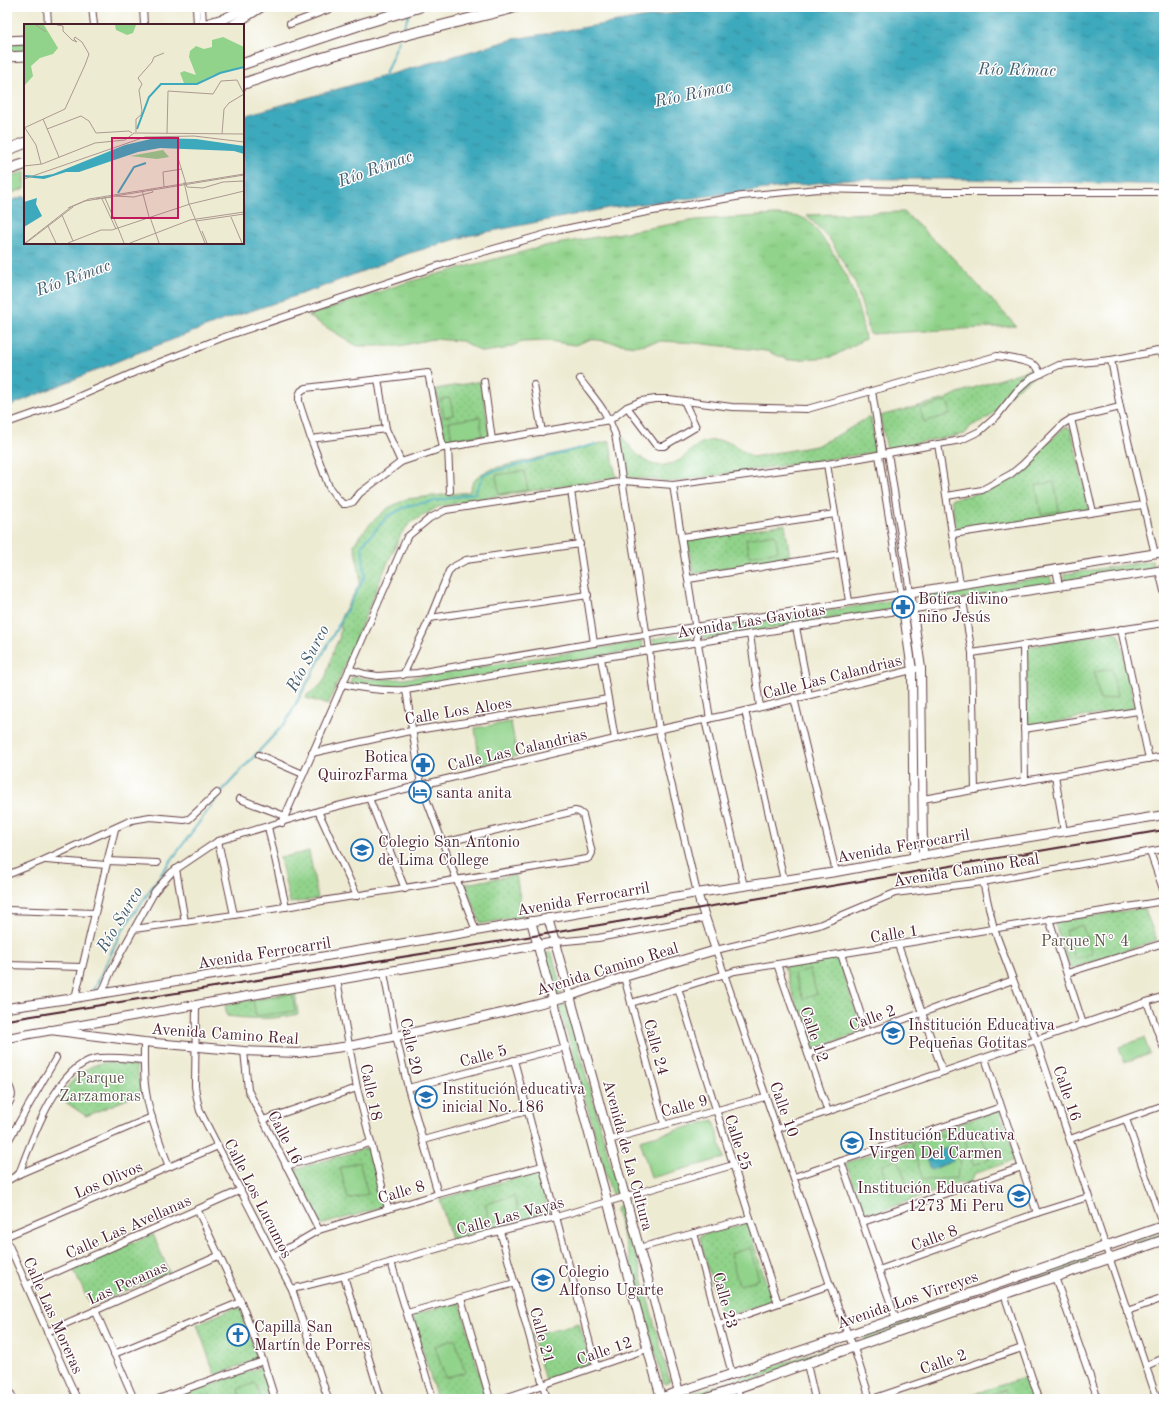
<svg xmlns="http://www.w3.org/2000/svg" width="1171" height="1406" viewBox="0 0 1171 1406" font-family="'Old Standard TT',serif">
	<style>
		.grass { fill: url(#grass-tufts); stroke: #6e795b }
		.park { fill: url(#park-dots); stroke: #6e795b }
		.pitch { fill: #91d38b; stroke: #6e795b }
		.water { fill: url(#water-ripples); stroke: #446474 }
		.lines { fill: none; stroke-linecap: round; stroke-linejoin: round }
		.stream { stroke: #3da9bc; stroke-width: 2 }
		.minor-casing { stroke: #633e44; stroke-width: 8 }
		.tertiary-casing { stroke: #633e44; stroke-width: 10 }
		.secondary-casing { stroke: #633e44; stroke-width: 11 }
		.trunk-casing { stroke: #633e44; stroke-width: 12 }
		.minor { stroke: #fff; stroke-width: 6 }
		.tertiary { stroke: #fff; stroke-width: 8 }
		.secondary { stroke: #fff; stroke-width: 9 }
		.trunk { stroke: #fff; stroke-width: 10 }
		.rail { stroke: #4a1f2b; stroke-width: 2 }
		.labels { text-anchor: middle; stroke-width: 3; stroke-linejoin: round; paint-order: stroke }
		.poi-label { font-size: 16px; fill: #4a1f2b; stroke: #fff; text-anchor: start }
		.street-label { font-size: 16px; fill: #4a1f2b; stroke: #fff }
		.park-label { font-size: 16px; fill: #5f5548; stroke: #fff }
		.water-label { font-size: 17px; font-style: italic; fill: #445d6c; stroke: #fff }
		.inset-river { fill: none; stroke: #3da9bc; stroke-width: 2 }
		.inset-road { fill: none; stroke: #ac9990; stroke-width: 1 }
		.view { fill: #c2185b; fill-opacity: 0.15; stroke: #c2185b; stroke-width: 2 }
		.inset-edge { fill: none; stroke: #4a1f2b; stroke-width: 2 }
	</style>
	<defs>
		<pattern id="grass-tufts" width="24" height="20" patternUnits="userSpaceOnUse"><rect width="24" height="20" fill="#91d38b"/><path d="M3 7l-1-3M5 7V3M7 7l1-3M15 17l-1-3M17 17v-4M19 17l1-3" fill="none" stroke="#7fb578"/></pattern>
		<pattern id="park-dots" width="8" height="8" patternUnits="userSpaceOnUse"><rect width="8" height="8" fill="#91d38b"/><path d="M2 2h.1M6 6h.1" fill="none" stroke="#7fb578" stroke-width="1.8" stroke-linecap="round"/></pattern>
		<pattern id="water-ripples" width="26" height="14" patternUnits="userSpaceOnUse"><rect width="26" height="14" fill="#3da9bc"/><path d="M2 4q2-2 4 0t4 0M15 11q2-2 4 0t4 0" fill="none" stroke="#358999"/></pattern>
	</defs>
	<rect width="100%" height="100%" fill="#fff"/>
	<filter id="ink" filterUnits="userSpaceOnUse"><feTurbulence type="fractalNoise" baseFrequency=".025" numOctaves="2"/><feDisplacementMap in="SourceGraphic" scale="8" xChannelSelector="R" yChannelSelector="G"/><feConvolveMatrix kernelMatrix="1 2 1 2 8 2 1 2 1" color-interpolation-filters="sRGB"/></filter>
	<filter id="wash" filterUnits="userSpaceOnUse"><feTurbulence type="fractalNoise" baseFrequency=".012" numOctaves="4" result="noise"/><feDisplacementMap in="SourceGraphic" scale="16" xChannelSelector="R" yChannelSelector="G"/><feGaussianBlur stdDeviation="0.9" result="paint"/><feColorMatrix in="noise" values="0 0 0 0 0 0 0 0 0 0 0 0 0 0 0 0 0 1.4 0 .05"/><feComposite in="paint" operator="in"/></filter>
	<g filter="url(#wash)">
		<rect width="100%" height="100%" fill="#eeebd3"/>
		<g class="grass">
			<path d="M25,42V54L7,56V44Z"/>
			<path d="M25,171V188L7,195V178Z"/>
			<path d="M904,212L950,255L1016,326L870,334L855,282L831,241L807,215Z"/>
			<path d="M776,215C785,216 801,215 809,221C813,225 817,231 820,235C846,267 858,299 865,339L832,357L789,360L766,351L696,343L662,341L634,346L591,339L575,345L549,341L522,342L504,349L482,352L462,341L432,339L400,346H357L308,316L408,282L545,246L696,220Z"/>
			<path d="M1152,561L1154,569L1066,582L1064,574Z"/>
			<path d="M1050,576L1052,585L921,605L919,596Z"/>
			<path d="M895,600L897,609L704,639L702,631Z"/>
			<path d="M691,632L692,641L654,647L653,639Z"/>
			<path d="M642,641L643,649L415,687C391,689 373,688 350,683L353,676L367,679H403Z"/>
			<path d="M549,952L552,953L562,994L557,995L546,956V954Z"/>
			<path d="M562,1004L567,1006L618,1191L615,1194L611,1193L560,1008Z"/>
			<path d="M620,1205L623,1206L670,1382L664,1384L616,1210L617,1207Z"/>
			<path d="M1164,1232V1238L1119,1254L1118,1248Z"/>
			<path d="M1091,1257L1093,1263L866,1341L863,1335Z"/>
			<path d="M840,1344L842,1349L698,1399H692L691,1394Z"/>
		</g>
		<g class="park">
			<path d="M1034,368L1037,374L1014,391L991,416L971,426L965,434L887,449L880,416L946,399L958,393Z"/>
			<path d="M482,381L489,436L445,443L436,389Z"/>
			<path d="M867,418H871L877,452L670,482L651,479L625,478L617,429C629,445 645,472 669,464C673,463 677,462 680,460C696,447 700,438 723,441C733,442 744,452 752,457L816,446L842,433Z"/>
			<path d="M1068,427L1071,429L1089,509L1088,511L957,532L956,530L951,499L975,494L993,489L1007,481L1023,469L1062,429Z"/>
			<path d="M610,441L616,478L471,500L438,507L410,523L401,534L384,571L328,705L306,698L307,695L320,686L325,679L334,649L339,639L342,615L359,585L360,575L354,545L358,538L372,522L388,508L407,499L469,492C475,476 479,474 495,468Z"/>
			<path d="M785,524L790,558L693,574L687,540Z"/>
			<path d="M1116,632L1119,634L1135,707L1132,709L1029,726L1027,724L1026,650L1028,647Z"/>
			<path d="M309,851L318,899L290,903L280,858Z"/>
			<path d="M516,875L523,916L481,924L465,884Z"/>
			<path d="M1144,908L1157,940L1071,969L1054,922Z"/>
			<path d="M840,957L844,977L863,1032L811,1050L784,967Z"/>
			<path d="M295,991L298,1014C275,1020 250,1019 227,1016L225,1005Z"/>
			<path d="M108,1062L136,1066L142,1093L86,1116L58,1097C74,1080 83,1065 108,1062Z"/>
			<path d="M999,1110L1017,1159L974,1174L972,1181L965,1184L958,1183L865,1217L846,1163Z"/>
			<path d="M368,1148L384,1207L320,1225L292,1170Z"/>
			<path d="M538,1172L549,1213L451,1240L440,1199Z"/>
			<path d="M747,1223L772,1301L722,1318L699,1236Z"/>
			<path d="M153,1234L169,1272L91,1306L73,1269Z"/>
			<path d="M460,1302L486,1399H437L412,1315Z"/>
			<path d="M239,1306L247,1324L258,1359L215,1375L197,1324Z"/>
			<path d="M579,1323L591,1364L545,1380L532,1335Z"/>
			<path d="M261,1367L271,1399H170Z"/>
			<path d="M1030,1376L1037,1399H958Z"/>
		</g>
		<g class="pitch">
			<path d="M450,398L453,415L444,417L441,399Z"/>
			<path d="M947,401L951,414L924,422L920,409Z"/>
			<path d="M480,417L482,435L452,439L449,422Z"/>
			<path d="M524,471L528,490L499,494L496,475Z"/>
			<path d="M1054,482L1059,511L1041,514L1036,485Z"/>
			<path d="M775,534L778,551L749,556L746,539Z"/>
			<path d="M1112,669L1117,697L1100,700L1094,672Z"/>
			<path d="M511,722L517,756L480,765L475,728Z"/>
			<path d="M1082,925L1092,953L1075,959L1065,931Z"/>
			<path d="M809,969L817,994L803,999L794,974Z"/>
			<path d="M292,994L295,1011L256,1016L253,1000Z"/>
			<path d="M1144,1038L1150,1054L1124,1062L1119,1047Z"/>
			<path d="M714,1120L724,1158L651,1178L640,1140Z"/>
			<path d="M980,1132L990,1159L973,1165L964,1137Z"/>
			<path d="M939,1134L953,1143L961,1166L958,1168L957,1178L923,1180L912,1147L913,1143Z"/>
			<path d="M898,1159L908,1187L891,1192L882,1165Z"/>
			<path d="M359,1162L368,1194L348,1199L340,1168Z"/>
			<path d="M514,1196L519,1214L490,1222L485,1204Z"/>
			<path d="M750,1248L759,1279L739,1285L730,1254Z"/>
			<path d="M455,1339L465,1372L445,1378L435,1346Z"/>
			<path d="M255,1383L261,1399H241L238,1389Z"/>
			<path d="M1005,1390L1009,1399H978Z"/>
		</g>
		<g class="water">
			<path d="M708,7H1164V185L961,179H850L609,208L467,236L407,254L319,288L221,321L135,354L7,407V202L25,196V243H243V116L514,39Z"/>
			<path d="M948,1147L953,1161L931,1170L925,1156Z"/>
		</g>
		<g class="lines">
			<g class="stream">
				<path d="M402,32L409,14"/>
				<path d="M384,77L399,40"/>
				<path d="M94,990L121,932L164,870L223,790L286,722L365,576L362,545L388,516L410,505L425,503L475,493L484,474L596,444"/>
			</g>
		</g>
	</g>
	<g filter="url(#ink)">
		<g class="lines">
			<g class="minor-casing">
				<g id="minor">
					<path d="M47,7L48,25"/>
					<path d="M92,7L94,25"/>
					<path d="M143,7L144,25"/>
					<path d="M196,7L197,25"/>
					<path d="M202,7L203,25"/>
					<path d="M290,24L335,7"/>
					<path d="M1111,360L1120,407L1155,554"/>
					<path d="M378,379L386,429L401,462"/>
					<path d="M580,379C594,398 607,411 615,434L649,650L659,731L697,893"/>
					<path d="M484,381L492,440"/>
					<path d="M534,385L542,432"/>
					<path d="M872,391L882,454"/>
					<path d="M627,407L655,444L659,446H664L696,427L684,401"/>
					<path d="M1071,419L1093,512"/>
					<path d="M7,423L64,403L140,370L224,337L462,258L560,230L647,212L742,196L819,189L948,192H1164"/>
					<path d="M311,439L386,429"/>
					<path d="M938,444L960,584"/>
					<path d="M448,447L450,491"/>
					<path d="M443,448L428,373L306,388L301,391L299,395V402L311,439L329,487L337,498L343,504H346L353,502L360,493L401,462L443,448L610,420L627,407L641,401L656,399H669L732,407L807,409L997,356C1008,358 1027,360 1036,366C1038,368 1039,372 1041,374"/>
					<path d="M888,453L910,592"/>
					<path d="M827,464L849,601"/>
					<path d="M673,485L710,719"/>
					<path d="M571,491L594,643"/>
					<path d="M947,496L982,490L1011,474L1022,465L1063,424L1071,419L1120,407"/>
					<path d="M953,534L1142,505"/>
					<path d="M682,537L835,514"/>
					<path d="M1056,568L1059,586"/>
					<path d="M1159,571L1164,591"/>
					<path d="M689,579L841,554"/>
					<path d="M963,601L972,653L975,790"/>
					<path d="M430,618L588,595"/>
					<path d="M796,627L809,695"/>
					<path d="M1121,629L1149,759"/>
					<path d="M750,634L760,707"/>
					<path d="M1023,645L1025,781"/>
					<path d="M972,653L1164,623"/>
					<path d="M601,658L615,739"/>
					<path d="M349,669L365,674L378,676L417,673L594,643L901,594L879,455"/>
					<path d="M403,675L430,618L449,571L453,567L466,560L580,544"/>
					<path d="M343,684C364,689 384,691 406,690L649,650L903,610"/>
					<path d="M406,690L421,785L476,931"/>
					<path d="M794,698L836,872"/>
					<path d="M745,711L784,880"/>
					<path d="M705,720L744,886"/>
					<path d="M1024,729L1138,711"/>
					<path d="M312,753L405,732L608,699"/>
					<path d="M259,755L303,774"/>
					<path d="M1055,775L1064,832"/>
					<path d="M369,798L405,889"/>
					<path d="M240,799L285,816"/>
					<path d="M923,799L1164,756"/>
					<path d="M318,811L357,896"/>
					<path d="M282,823L407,537L430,518L446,510L571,491L623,481L673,485L827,464L961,440L980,431L997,416L1016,392L1030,379L1059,365L1111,360L1158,351L1162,353"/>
					<path d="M268,827L286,907"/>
					<path d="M218,841L234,915"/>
					<path d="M1150,852L1164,892"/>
					<path d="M46,860L106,865"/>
					<path d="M107,861L157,863"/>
					<path d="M176,869L185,922"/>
					<path d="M7,875L44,860L132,820L150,817L184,820L189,819L217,793"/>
					<path d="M983,882L994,929L1036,1040L1157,1399"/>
					<path d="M7,910L95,913"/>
					<path d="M1049,919L1083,1024"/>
					<path d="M134,929L234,915L587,859L590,857L592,853L583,815L579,812L575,811L443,843"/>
					<path d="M555,942L598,938L705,918"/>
					<path d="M898,945L943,1072"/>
					<path d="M841,954L867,1033"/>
					<path d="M777,964L828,1112"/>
					<path d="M7,965L82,967"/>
					<path d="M384,973L396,1036L408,1088L438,1194"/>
					<path d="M1067,973L1164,943"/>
					<path d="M624,977L664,1124"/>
					<path d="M337,980L357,1088L388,1209"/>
					<path d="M678,988L750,1218L778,1303"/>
					<path d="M102,993L112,969L155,891L172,872L218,841L318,811L421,785L615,739L745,711L916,669"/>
					<path d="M75,998L115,829"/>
					<path d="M1147,1002L1164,1049"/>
					<path d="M631,1003L735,971L1164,901"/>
					<path d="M196,1005L195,1086L197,1099L200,1111L274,1256L292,1289L328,1399"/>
					<path d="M144,1042C144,1059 143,1076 146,1092C150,1118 160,1142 169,1167"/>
					<path d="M244,1051L248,1090L319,1230"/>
					<path d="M808,1054L1013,980"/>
					<path d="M985,1058L1037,1213"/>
					<path d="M514,1060L596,1366"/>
					<path d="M7,1082C13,1092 14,1097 7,1106"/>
					<path d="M408,1088L565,1047"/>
					<path d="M1126,1119L1163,1226"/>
					<path d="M263,1120L357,1088"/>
					<path d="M777,1129L1164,996"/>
					<path d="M1070,1139L1164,1105"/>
					<path d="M423,1140L527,1111"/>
					<path d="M609,1140L765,1097"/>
					<path d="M7,1143L56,1058"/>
					<path d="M841,1161L896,1319"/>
					<path d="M286,1166L370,1143"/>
					<path d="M19,1174C31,1142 56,1068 94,1059C108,1056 129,1059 143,1060"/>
					<path d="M794,1177L1001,1107"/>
					<path d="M7,1181L19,1174L152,1117"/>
					<path d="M197,1209L241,1302L263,1361L275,1399"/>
					<path d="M863,1222L1022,1167"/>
					<path d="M500,1231L547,1399"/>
					<path d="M694,1233L732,1374"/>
					<path d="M7,1236L218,1146"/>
					<path d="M7,1241L77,1399"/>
					<path d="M639,1248L750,1218"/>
					<path d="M274,1256L319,1230L438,1194L542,1166"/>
					<path d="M391,1262L433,1399"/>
					<path d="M879,1270L1037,1213L1088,1197"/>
					<path d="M344,1276L381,1399"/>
					<path d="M1055,1277L1098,1399"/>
					<path d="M27,1285L241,1190"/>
					<path d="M292,1289L344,1276L488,1234L556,1217L733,1165"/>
					<path d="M1004,1294L1039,1399"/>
					<path d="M461,1298L490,1399"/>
					<path d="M95,1310L134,1399"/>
					<path d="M1127,1311L1164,1298"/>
					<path d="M407,1313L515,1283"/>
					<path d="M719,1324L830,1285"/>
					<path d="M47,1332L218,1256"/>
					<path d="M114,1354L241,1302"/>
					<path d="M807,1364L815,1399"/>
					<path d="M1146,1366L1164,1358"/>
					<path d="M737,1388L740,1399"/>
					<path d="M158,1399L263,1361"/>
					<path d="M502,1399L647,1349"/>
					<path d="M870,1399L854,1348L848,1335L830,1285L716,950L819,925L895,893L983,882L1164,849"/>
					<path d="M872,1399L1022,1348"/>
				</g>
			</g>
			<g class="tertiary-casing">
				<g id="tertiary">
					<path d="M1162,353L1164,356"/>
					<path d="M910,592L921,668L923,856"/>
					<path d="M908,609L1164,570"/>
					<path d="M914,857L912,670L901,594L1164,552"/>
					<path d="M548,918L570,996L679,1392"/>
					<path d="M531,921L661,1398"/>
					<path d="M7,1008L75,998L476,931L697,893L836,872L970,847L1164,815"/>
					<path d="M50,1030L144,1042L244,1051L298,1053L350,1046L502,1013L570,996L624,977L716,950L697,893"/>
					<path d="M7,1038L555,942"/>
					<path d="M7,1387L12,1399"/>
				</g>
			</g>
			<g class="secondary-casing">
				<g id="secondary">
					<path d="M203,25L226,18L247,7"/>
					<path d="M233,25L261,7"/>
					<path d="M7,41L25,40"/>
					<path d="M7,57L25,56"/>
					<path d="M658,1399L896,1319L1164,1226"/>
					<path d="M706,1399L1004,1294L1164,1240"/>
				</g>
			</g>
			<g class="trunk-casing">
				<g id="trunk">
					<path d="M243,64L365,23L419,7"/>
					<path d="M243,84C332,52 425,30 516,7"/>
					<path d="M7,150L25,143"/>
					<path d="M7,170L25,164"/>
				</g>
			</g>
			<use href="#minor" class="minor"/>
			<use href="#tertiary" class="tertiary"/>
			<use href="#secondary" class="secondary"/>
			<use href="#trunk" class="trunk"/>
			<path class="rail" d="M7,1020L552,933L1164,830"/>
		</g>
	</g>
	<defs>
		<g id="pharmacy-ring" transform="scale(1.15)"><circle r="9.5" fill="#fff" stroke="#1f6fb2" stroke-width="1.5"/><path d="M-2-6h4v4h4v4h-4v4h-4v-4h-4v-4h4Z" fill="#1f6fb2"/></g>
		<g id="hotel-ring" transform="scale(1.15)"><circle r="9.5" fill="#fff" stroke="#1f6fb2" stroke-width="1.5"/><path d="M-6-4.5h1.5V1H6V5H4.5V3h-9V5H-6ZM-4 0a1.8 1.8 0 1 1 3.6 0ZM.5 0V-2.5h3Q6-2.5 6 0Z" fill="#1f6fb2"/></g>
		<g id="school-ring" transform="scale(1.15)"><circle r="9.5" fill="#fff" stroke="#1f6fb2" stroke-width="1.5"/><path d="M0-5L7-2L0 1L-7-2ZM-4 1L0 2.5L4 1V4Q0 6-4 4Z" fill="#1f6fb2"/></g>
		<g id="church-ring" transform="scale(1.15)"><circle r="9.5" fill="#fff" stroke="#1f6fb2" stroke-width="1.5"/><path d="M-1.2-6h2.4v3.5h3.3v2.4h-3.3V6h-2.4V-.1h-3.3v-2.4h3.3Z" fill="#1f6fb2"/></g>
	</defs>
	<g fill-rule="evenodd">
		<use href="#pharmacy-ring" x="903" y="607"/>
		<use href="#pharmacy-ring" x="423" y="765"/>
		<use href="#hotel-ring" x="420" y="792"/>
		<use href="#school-ring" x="362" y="850"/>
		<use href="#school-ring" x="893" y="1033"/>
		<use href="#school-ring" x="426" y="1097"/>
		<use href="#school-ring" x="852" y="1143"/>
		<use href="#school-ring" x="1019" y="1196"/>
		<use href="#school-ring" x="543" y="1280"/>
		<use href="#church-ring" x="238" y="1335"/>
	</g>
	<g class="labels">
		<g class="poi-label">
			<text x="918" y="604">Botica divino<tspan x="918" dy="18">niño Jesús</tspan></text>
			<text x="408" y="762" text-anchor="end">Botica<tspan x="408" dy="18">QuirozFarma</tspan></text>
			<text x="436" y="798">santa anita</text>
			<text x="378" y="847">Colegio San Antonio<tspan x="378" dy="18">de Lima College</tspan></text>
			<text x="908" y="1030">Institución Educativa<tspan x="908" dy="18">Pequeñas Gotitas</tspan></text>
			<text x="442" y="1094">Institución educativa<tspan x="442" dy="18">inicial No. 186</tspan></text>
			<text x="868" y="1140">Institución Educativa<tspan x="868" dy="18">Virgen Del Carmen</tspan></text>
			<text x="1004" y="1193" text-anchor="end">Institución Educativa<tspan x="1004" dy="18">1273 Mi Peru</tspan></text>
			<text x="558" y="1277">Colegio<tspan x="558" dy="18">Alfonso Ugarte</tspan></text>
			<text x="254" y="1332">Capilla San<tspan x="254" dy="18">Martín de Porres</tspan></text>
		</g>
		<g class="street-label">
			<text transform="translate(751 620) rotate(-9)" y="6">Avenida Las Gaviotas</text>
			<text transform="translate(832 676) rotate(-14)" y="6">Calle Las Calandrias</text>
			<text transform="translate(458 710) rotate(-9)" y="6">Calle Los Aloes</text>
			<text transform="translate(517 749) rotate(-13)" y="6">Calle Las Calandrias</text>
			<text transform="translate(903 845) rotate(-10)" y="6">Avenida Ferrocarril</text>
			<text transform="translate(966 869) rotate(-9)" y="6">Avenida Camino Real</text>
			<text transform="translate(583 898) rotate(-10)" y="6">Avenida Ferrocarril</text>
			<text transform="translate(894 933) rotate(-9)" y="6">Calle 1</text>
			<text transform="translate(264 952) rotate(-9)" y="6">Avenida Ferrocarril</text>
			<text transform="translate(607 968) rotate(-17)" y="6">Avenida Camino Real</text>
			<text transform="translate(872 1017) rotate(-20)" y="6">Calle 2</text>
			<text transform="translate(225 1033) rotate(4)" y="6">Avenida Camino Real</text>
			<text transform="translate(815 1034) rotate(71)" y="6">Calle 12</text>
			<text transform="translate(412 1046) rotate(78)" y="6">Calle 20</text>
			<text transform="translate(657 1047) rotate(75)" y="6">Calle 24</text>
			<text transform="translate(483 1055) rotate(-15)" y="6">Calle 5</text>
			<text transform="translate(372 1092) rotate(78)" y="6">Calle 18</text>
			<text transform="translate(1068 1093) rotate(71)" y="6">Calle 16</text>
			<text transform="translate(684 1105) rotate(-15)" y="6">Calle 9</text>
			<text transform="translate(785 1109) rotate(70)" y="6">Calle 10</text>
			<text transform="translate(286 1137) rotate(63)" y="6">Calle 16</text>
			<text transform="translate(739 1142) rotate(72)" y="6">Calle 25</text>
			<text transform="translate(629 1155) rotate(75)" y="6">Avenida de La Cultura</text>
			<text transform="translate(108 1179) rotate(-23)" y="6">Los Olivos</text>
			<text transform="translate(401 1191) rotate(-16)" y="6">Calle 8</text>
			<text transform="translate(259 1198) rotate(63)" y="6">Calle Los Lucumos</text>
			<text transform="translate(510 1215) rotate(-15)" y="6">Calle Las Vayas</text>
			<text transform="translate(128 1226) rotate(-24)" y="6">Calle Las Avellanas</text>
			<text transform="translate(934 1237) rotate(-20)" y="6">Calle 8</text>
			<text transform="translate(127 1282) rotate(-24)" y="6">Las Pecanas</text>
			<text transform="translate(907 1299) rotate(-19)" y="6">Avenida Los Virreyes</text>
			<text transform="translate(726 1300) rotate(75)" y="6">Calle 23</text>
			<text transform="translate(54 1315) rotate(66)" y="6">Calle Las Moreras</text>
			<text transform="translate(543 1335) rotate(75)" y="6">Calle 21</text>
			<text transform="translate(604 1350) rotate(-19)" y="6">Calle 12</text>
			<text transform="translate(943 1361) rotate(-19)" y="6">Calle 2</text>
		</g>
		<g class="park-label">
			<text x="1085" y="946">Parque N° 4</text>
			<text x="100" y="1083">Parque<tspan x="100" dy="18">Zarzamoras</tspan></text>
		</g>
		<g class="water-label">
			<text transform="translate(1017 69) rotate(1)" y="6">Río Rímac</text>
			<text transform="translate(693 93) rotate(-12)" y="6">Río Rímac</text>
			<text transform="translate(375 168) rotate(-20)" y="6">Río Rímac</text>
			<text transform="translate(73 277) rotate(-20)" y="6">Río Rímac</text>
			<text transform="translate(307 658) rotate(-62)" y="6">Río Surco</text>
			<text transform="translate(119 919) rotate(-59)" y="6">Río Surco</text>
		</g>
	</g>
	<g transform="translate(24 24)">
		<rect width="220" height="220" fill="#eeebd3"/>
		<path d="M0,1H20L34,24L29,30L16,34L7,42L9,52L0,62ZM91,1H112L109,9L103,11L92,6ZM139,126L145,133L133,135L106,132Z" fill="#91d38b"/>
		<path d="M199,13L220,23V42L189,51L174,59H160L156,49L160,47L172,51L165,33L166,27L172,22L180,25L188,23V16Z" fill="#91d38b"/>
		<path d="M201,24L210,26L215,32L199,36L188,33L187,31Z" fill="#91d38b"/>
		<path d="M131,114L172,115L220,122V130L210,127L136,124L114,128L55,148H42L20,155L0,153V151L18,152L29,150L101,121ZM13,174L12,180L18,192L0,203V178Z" fill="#3da9bc"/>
		<path class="inset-river" d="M113,105L125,73L137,60H173L196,49L220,43M94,169L110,143L122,139"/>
		<path class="inset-road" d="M12,1L22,8M33,1L39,2V7L48,16L53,18L50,15L51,13L58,18L65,30L61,41M128,38L130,33L140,29M19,95L35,133M0,104L41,85L61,41M1,104L12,121L17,140M23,105L57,92L65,97L72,109L105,107L108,109M112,108V95L117,91L118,87L115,66L118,60L114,54L128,38M143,110L144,67L189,70L197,57L213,56L220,70M198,110L200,85L205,79L220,70M154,134L163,163L179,164L199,158L220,157M0,142L18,140L71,119L101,116L110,109L220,110M0,155L121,113L170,112L220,118M160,158L165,180M140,163L139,148L158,145M118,166L125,193M91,172L110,173L129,168L127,165M81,174L94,204M72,175L89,173M78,175L92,205M165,180L181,219M166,180L220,167M44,184L65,175L220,150M38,191L49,217M126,193L135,219M207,193L218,219M172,197L220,190M24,202L32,219M94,204L100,219M178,207L183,219M1,219L47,183L61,177L220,151M2,219L49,183M44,219L77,206H88L166,180M106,219L166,196L220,188"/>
		<path class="view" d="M88,114H154V194H88Z"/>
		<rect width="220" height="220" class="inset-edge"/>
	</g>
	<rect width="1171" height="1406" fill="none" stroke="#fff" stroke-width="24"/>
</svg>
